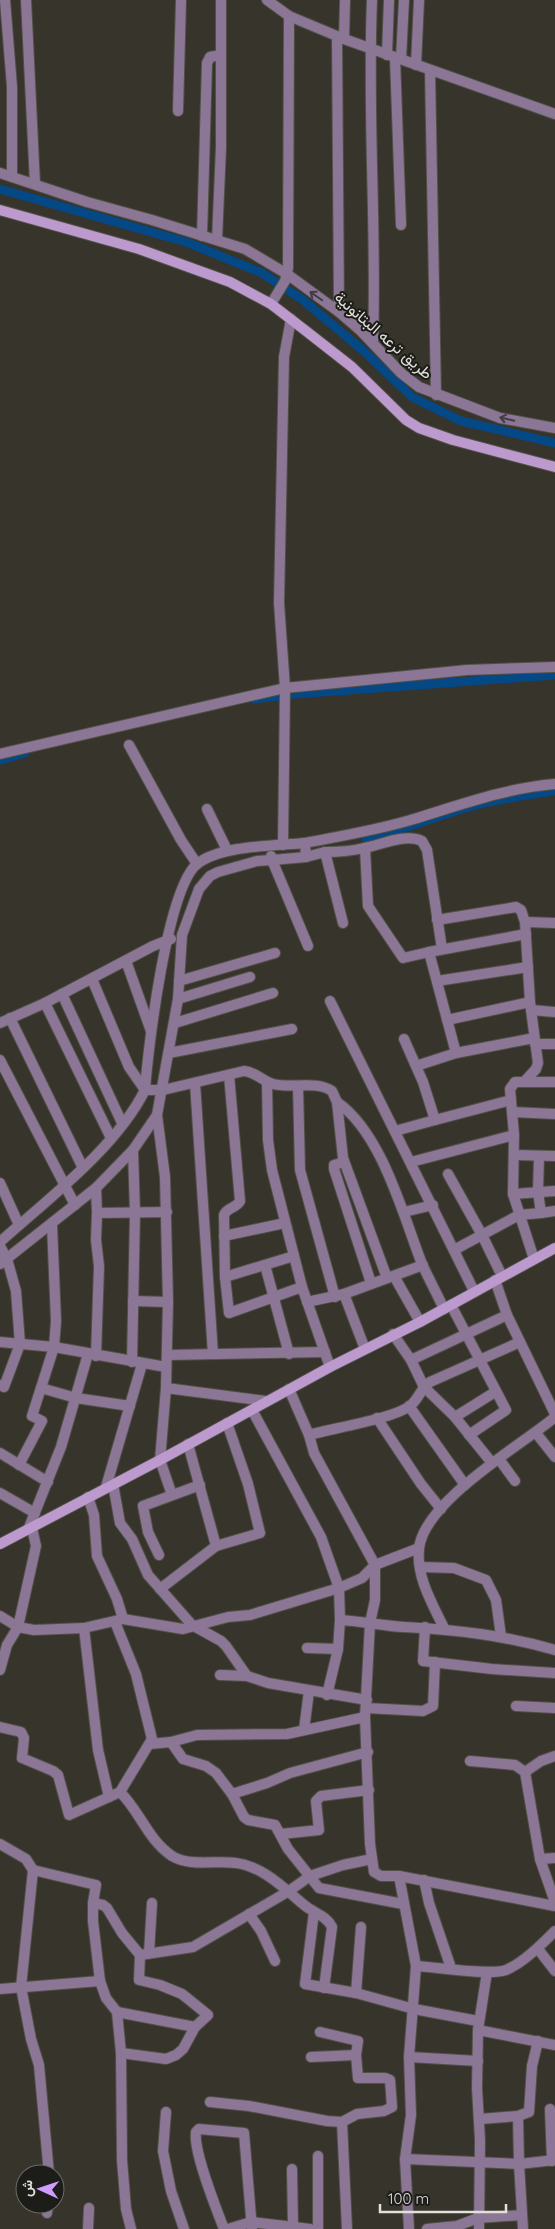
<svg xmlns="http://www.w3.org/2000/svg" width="555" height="2229" viewBox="0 0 555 2229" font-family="Quicksand,Vazirmatn,sans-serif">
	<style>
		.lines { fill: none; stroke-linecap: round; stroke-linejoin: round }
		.canal { stroke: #044886; stroke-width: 9 }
		.street-casing { stroke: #515047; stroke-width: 12 }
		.secondary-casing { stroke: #515047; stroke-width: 12 }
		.street { stroke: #8b7696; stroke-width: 10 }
		.secondary { stroke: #bc9ace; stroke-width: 10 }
		.oneway { stroke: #433c44 }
		.labels { text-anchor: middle; stroke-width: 4; stroke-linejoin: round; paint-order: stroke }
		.street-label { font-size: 16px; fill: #e1e0db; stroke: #1c1c18 }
	</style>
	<rect width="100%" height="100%" fill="#36342b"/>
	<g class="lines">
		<g class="canal">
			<path d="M0,189L186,242L262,273L303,300L366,353L412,397L461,421L555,443"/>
			<path d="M254,699L295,694L555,675"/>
			<path d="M0,760L25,753"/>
			<path d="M366,838C401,831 434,817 469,807C497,799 526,795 555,791"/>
		</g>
		<g class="street-casing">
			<g id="street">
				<path d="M5,0L12,87V177"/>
				<path d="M26,0L35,184"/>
				<path d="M267,0L289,16L344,39L555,114"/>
				<path d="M372,0C367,114 377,229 373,343"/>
				<path d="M337,36L339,312"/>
				<path d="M344,39L345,0"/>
				<path d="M387,55L389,0"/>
				<path d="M395,58L401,225"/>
				<path d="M401,59L404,0"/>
				<path d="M416,65L419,0"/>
				<path d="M430,70L436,395"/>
				<path d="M178,111L181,0"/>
				<path d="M0,173L87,202L152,220L245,249L287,274L339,312L361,331L401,373L419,387L500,418L555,428"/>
				<path d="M202,236L207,63L210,57L221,55"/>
				<path d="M217,240L221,147V0"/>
				<path d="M271,304L285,281L288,268L289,16"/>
				<path d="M129,745L181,840L197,864"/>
				<path d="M0,754L285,688L467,670L555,667"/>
				<path d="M207,809L227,850"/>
				<path d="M283,845L285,688L279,603L284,357L291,319"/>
				<path d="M365,848L368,906L403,958L429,952"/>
				<path d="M325,852C338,852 352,851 364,848C381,845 405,833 422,841L427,850L442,949"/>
				<path d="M271,856L272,860L306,857L325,852L343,923"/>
				<path d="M306,857L305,843C341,836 378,830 414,819C460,805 506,788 555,784"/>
				<path d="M437,920L516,907L521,910L525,922"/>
				<path d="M126,961L151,1031"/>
				<path d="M92,979L129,1067L145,1090"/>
				<path d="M179,981L275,953"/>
				<path d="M437,981L528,967"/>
				<path d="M62,994L122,1123"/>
				<path d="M178,999L250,977"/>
				<path d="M330,1001L474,1291"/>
				<path d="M45,1003L111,1138"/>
				<path d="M531,1010L555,1012"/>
				<path d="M10,1018L83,1168"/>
				<path d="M447,1020L530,1002"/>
				<path d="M0,1023L45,1003L153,946L171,939"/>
				<path d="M175,1023L273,993"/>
				<path d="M404,1039L423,1082L435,1120L511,1100"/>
				<path d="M535,1044H555"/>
				<path d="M169,1053L292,1029"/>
				<path d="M456,1053L534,1038"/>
				<path d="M0,1060L75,1205"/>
				<path d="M416,1066L456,1053L429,952L526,934"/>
				<path d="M229,1075L240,1201C237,1208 227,1207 224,1215L225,1277L229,1313L302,1287"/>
				<path d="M525,1081L536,1069L538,1063L530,1002L525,922L555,923"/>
				<path d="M267,1082L268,1140L272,1170L302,1287L330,1367"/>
				<path d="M195,1083L213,1354"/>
				<path d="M298,1086L300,1170L335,1297"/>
				<path d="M145,1090H163L244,1071C256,1072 262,1081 273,1084C291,1089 316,1080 332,1091L337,1102L343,1158L387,1278"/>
				<path d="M337,1102C382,1133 403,1215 422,1264C429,1279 437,1294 444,1309"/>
				<path d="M512,1112L555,1114"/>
				<path d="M157,1115L165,1177L168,1302L166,1388L160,1460L172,1495"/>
				<path d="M395,1131L435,1120"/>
				<path d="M515,1155L555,1156"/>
				<path d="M539,1156L538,1192L541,1213L555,1211"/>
				<path d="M344,1162L334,1165V1169L371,1283"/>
				<path d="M411,1162L514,1135"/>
				<path d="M448,1174L482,1235L502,1276"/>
				<path d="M0,1183L19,1225"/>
				<path d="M96,1188L97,1213"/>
				<path d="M513,1194L555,1191"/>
				<path d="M404,1212L433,1205"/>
				<path d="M224,1236L285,1223"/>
				<path d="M0,1242C48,1199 116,1148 145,1090C148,1048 167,889 197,864C221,845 274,846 305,843"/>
				<path d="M0,1246L7,1259L16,1291L20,1344L4,1387L0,1385"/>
				<path d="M454,1250L519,1215L541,1213"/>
				<path d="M534,1259L513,1194L514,1135L510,1089L515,1082H555"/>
				<path d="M0,1264L96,1188L133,1150L157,1115L178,999L182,935L199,889L210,876L218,872L257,861L272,860L308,946"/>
				<path d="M265,1265L289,1354"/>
				<path d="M394,1276L420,1322"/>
				<path d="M225,1277L294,1256"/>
				<path d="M495,1280L507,1315L555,1414"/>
				<path d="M344,1294L365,1349"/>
				<path d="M133,1301L168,1302"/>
				<path d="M307,1302L344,1294L423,1265"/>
				<path d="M451,1305L506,1410L469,1435"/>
				<path d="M393,1334L411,1360L424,1387L455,1417L492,1463"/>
				<path d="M0,1342L54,1347L166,1367"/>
				<path d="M168,1355L325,1352"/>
				<path d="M96,1356L99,1266L96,1240L97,1213L167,1212"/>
				<path d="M411,1360L507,1315"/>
				<path d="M132,1362L135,1213L133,1150"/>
				<path d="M41,1388L76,1398L130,1406"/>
				<path d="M166,1388L266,1401"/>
				<path d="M289,1389L309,1435L314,1453L375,1565V1600L370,1623L365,1717L370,1844L374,1872L381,1876H399L555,1906"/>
				<path d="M409,1406L465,1485"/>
				<path d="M252,1410L321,1537L339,1588L340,1620"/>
				<path d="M455,1417L495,1392"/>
				<path d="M377,1418L421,1484L441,1509"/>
				<path d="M536,1433L555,1457"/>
				<path d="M309,1435C333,1428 392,1419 410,1406C418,1400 421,1388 430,1382L520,1342"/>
				<path d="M188,1444L216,1546"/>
				<path d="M0,1453L48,1482"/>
				<path d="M499,1459L515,1481"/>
				<path d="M19,1465L42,1421L32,1416L54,1347L56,1321L52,1225"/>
				<path d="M113,1484L120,1523L132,1539L148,1575L192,1625L221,1641L226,1646L247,1676"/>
				<path d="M106,1487L142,1364"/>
				<path d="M0,1493L35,1513"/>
				<path d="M88,1497L94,1515L97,1556L117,1599L123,1619"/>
				<path d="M28,1530L61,1447L88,1354"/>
				<path d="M159,1555L148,1532L143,1506L200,1485"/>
				<path d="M420,1567L454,1568L486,1580L496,1600L501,1636"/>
				<path d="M160,1589L216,1546L260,1533L248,1484L227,1423"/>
				<path d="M0,1616L18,1627L34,1630L84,1628L123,1619L183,1629L228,1617L250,1615L339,1588L362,1578L375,1565L419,1548"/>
				<path d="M425,1627L423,1661L492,1669L555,1673"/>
				<path d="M84,1628L98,1750L109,1797"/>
				<path d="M444,1628C433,1605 416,1577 419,1549C423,1502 520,1446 555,1417"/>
				<path d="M307,1648L338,1649"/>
				<path d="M0,1670L7,1645L18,1627L36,1546L32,1528"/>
				<path d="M220,1675L247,1676L268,1683L367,1700"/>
				<path d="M327,1695L338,1649L340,1620C361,1621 383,1626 404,1627C458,1630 503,1635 555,1650"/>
				<path d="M516,1706L555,1708"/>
				<path d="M366,1708L423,1711L433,1706L435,1662"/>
				<path d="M0,1727L21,1732L24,1738L22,1758L53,1771L58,1775L69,1815L120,1792L152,1739L136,1674L115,1622"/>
				<path d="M304,1730L309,1691"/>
				<path d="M171,1742L183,1759L206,1766L216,1773L232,1794L244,1817L248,1820L275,1825L288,1849L319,1888L403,1904"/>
				<path d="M150,1744L171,1742L197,1735L287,1734L365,1717"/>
				<path d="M470,1761L515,1765L525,1772L540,1859L555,1902"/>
				<path d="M525,1772L541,1761L555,1756"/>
				<path d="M120,1792C140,1811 147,1839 172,1856C190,1867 216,1860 236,1863C262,1866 284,1888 303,1904C313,1913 326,1915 332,1927L324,1988"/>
				<path d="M232,1794L267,1783L290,1773L368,1752"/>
				<path d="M281,1834L319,1830L316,1801L321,1796L369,1790"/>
				<path d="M0,1844L26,1859L33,1870L21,1987L31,2039L39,2065L49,2174"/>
				<path d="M540,1859L555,1858"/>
				<path d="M33,1870L96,1885L93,1903V1921L100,1981L106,1998L117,2012L121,2053L122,2160L126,2209L131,2229"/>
				<path d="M399,1876L416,1966L409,2057L411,2115L405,2159L409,2229"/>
				<path d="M424,1880L429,1903L451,1968"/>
				<path d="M93,1903L103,1905L107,1908L122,1933L140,1955L139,1980L160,1985L182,1994L208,2015L195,2027L183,2049L176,2055L166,2059L121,2053"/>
				<path d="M314,1912L305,1984L356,1993L414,2009L478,2021"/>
				<path d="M249,1914L261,1931L275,1961"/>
				<path d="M538,1949L555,1971"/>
				<path d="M149,1953L152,1903"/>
				<path d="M140,1955L193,1947L289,1891L310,1876L343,1865L372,1859"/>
				<path d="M416,1966C436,1967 490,1976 506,1970C523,1963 542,1944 555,1931"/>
				<path d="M0,1989L100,1981"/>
				<path d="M356,1993L361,1927"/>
				<path d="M117,2012L195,2027"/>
				<path d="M478,2030L555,2045"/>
				<path d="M311,2057L356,2055"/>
				<path d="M409,2057L478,2061"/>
				<path d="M210,2102L249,2106L327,2121L342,2122L357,2114L384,2111L392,2107L390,2080L385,2078H358L356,2055L358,2041L320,2032"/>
				<path d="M550,2109L552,2161"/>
				<path d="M166,2112L163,2151L171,2191L184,2229"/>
				<path d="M518,2116L519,2164L523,2229"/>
				<path d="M480,2119L518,2116L529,2112L532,2066L538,2041"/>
				<path d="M342,2122L347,2229"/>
				<path d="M405,2159L519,2164L555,2160"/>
				<path d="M292,2169L293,2227"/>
				<path d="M47,2213L48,2204"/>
				<path d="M88,2229L89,2208"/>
				<path d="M224,2229C216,2208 193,2151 196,2132L199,2129L244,2133L252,2229"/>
				<path d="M228,2229L251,2222L310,2229"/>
				<path d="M318,2229V2156"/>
				<path d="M427,2229L457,2226L478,2218L522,2215"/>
				<path d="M479,2229L480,2140L477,2088L478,2030L487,1972"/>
			</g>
		</g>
		<g class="secondary-casing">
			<g id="secondary">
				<path d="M0,210L139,249L230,282L271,304L306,331L352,367L406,420L419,428L453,440L555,467"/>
				<path d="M0,1544L160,1460L330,1367L420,1322L555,1248"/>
			</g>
		</g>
		<use href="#street" class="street"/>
		<use href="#secondary" class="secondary"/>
	</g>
	<defs><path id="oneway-shaft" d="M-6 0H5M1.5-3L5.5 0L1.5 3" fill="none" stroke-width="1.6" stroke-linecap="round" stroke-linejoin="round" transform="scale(1.25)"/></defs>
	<g class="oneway">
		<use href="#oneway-shaft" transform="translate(316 296) rotate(-145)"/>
		<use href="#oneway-shaft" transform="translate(507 419) rotate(-167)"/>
	</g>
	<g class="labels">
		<g class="street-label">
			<text transform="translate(384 335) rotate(41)" y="6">طريق ترعه البتانونية</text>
		</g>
	</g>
	<g transform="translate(40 2189) rotate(273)"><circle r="24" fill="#1c1c18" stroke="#6b6a66"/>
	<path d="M0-4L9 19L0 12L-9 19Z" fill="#d09dff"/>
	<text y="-8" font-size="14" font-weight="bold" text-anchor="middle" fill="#e1e0db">ش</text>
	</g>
	<path d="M380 2204v8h126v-8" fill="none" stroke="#e1e0db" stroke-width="2.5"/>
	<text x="388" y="2204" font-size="15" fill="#e1e0db" stroke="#1c1c18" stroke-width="4" paint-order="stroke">100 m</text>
</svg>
